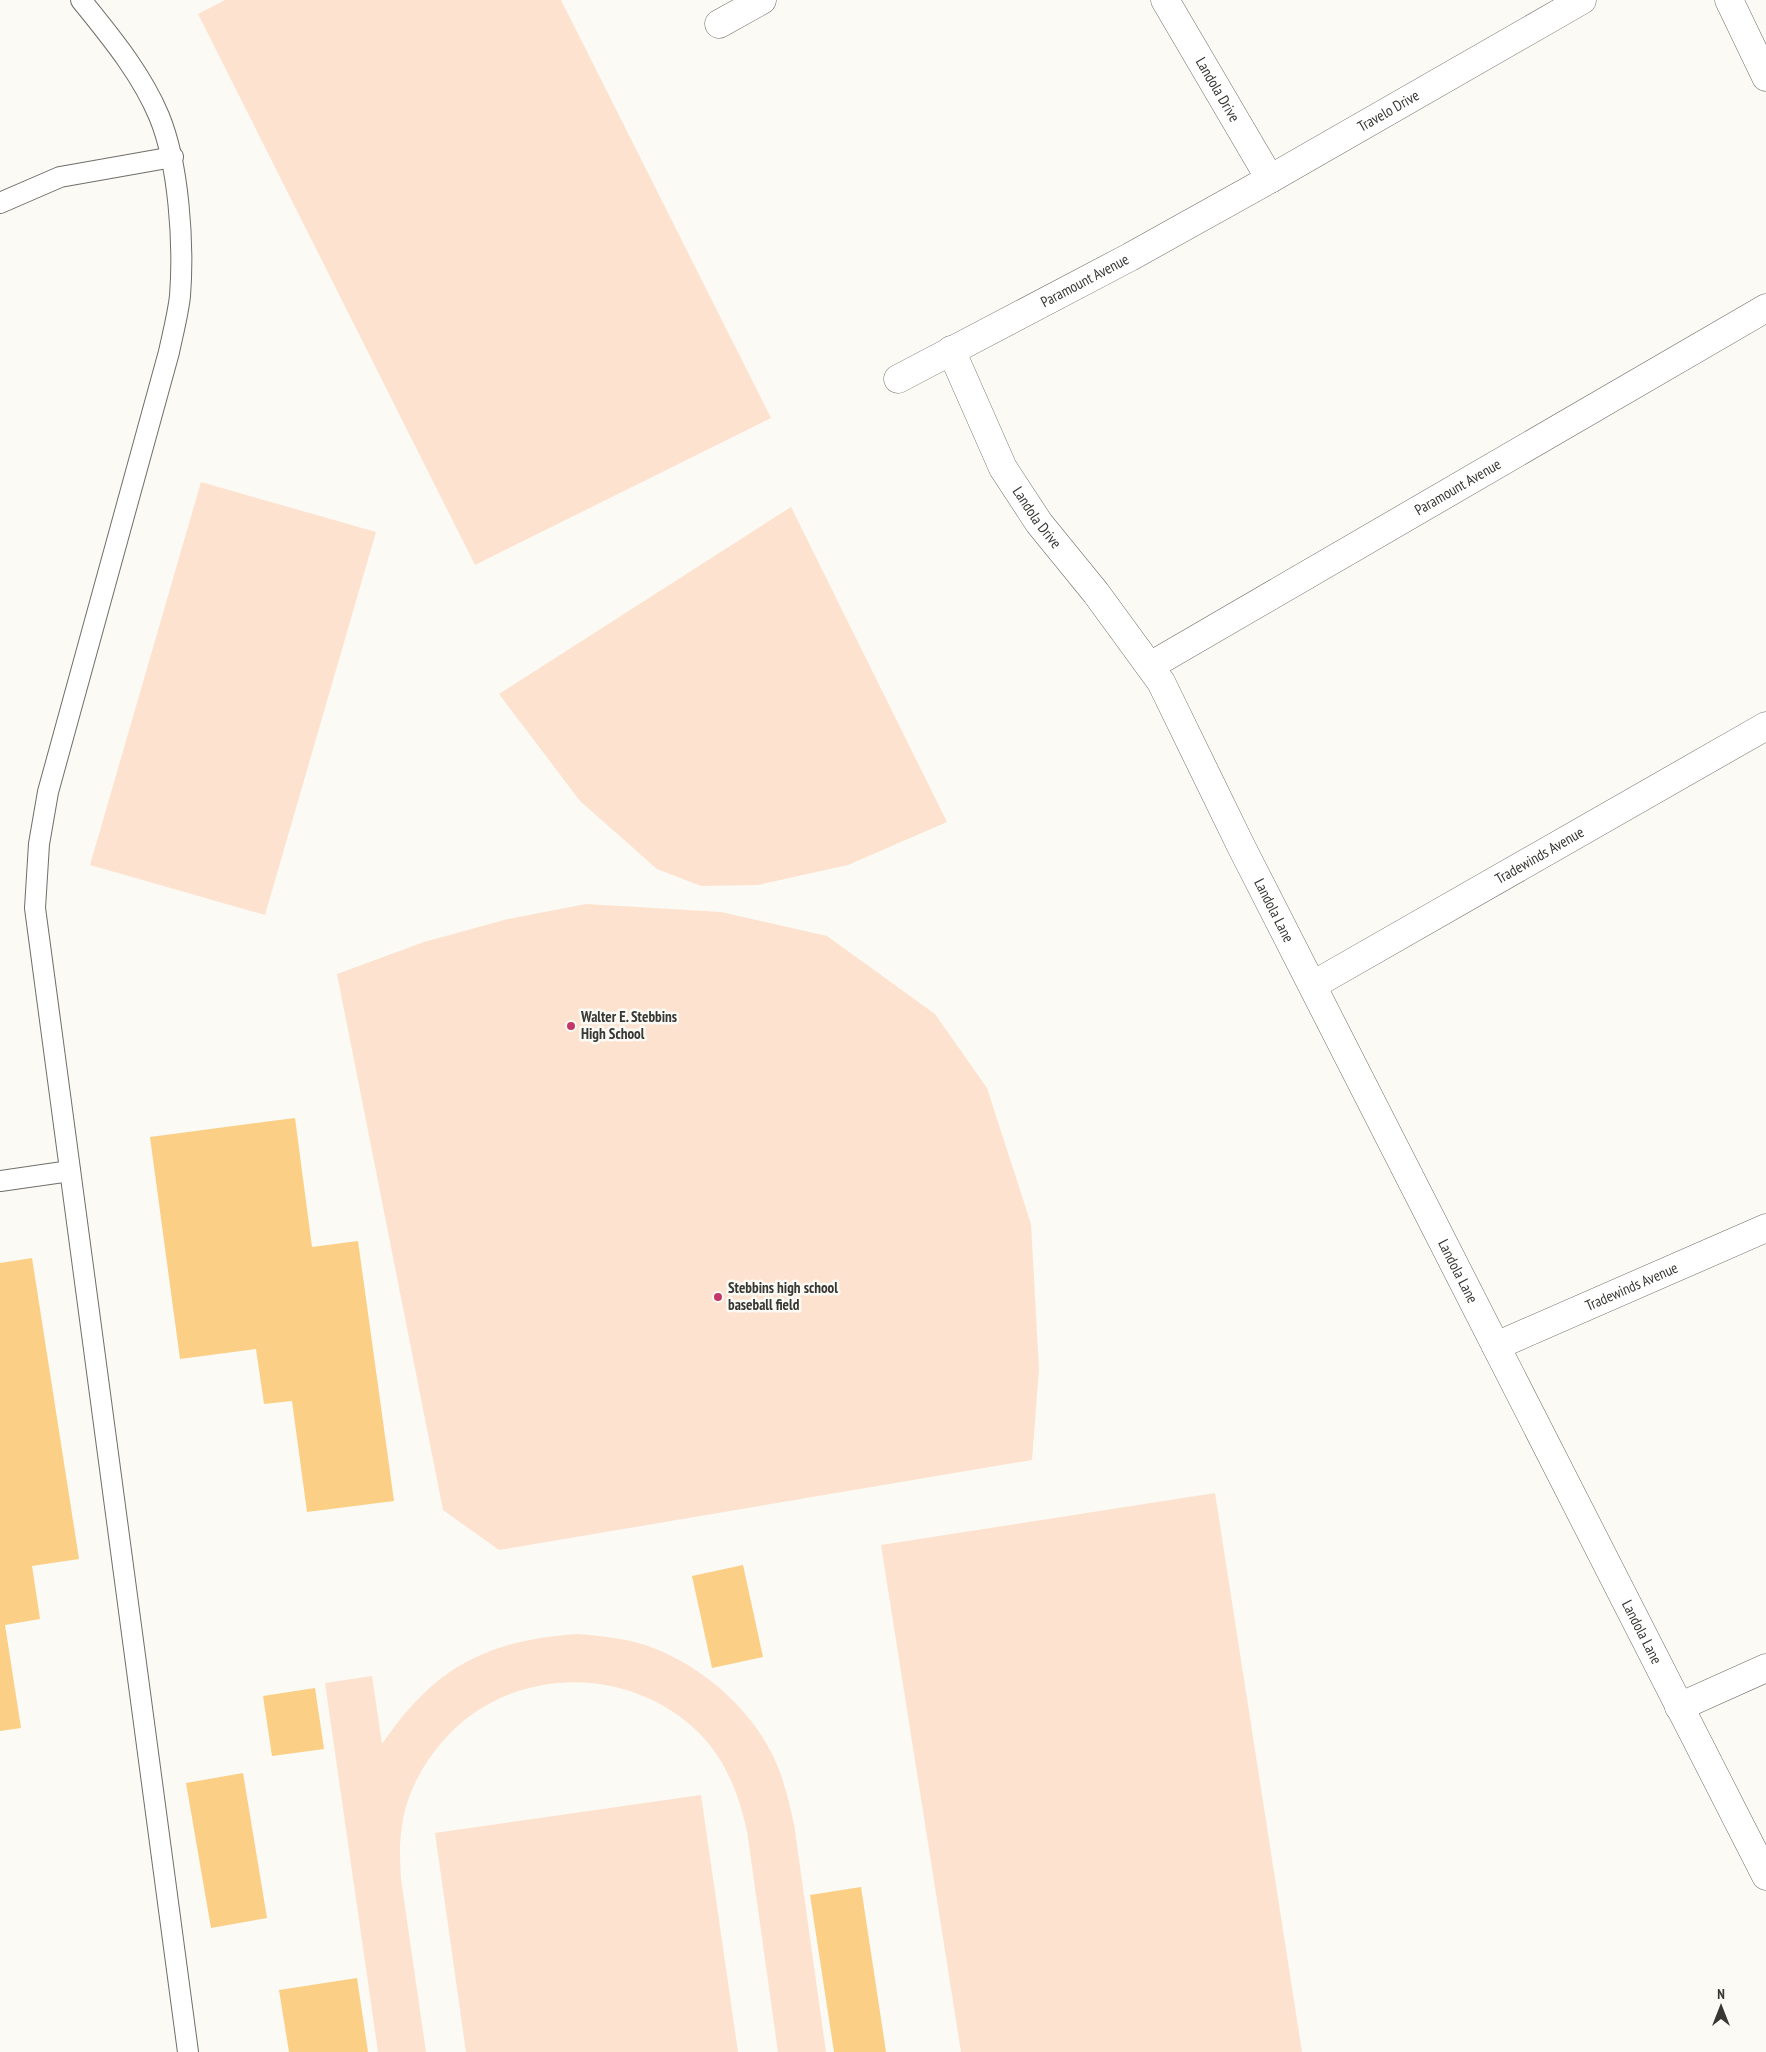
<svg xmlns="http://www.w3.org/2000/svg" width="1766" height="2052" viewBox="0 0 1766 2052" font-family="'PT Sans Narrow',sans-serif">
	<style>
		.green { fill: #fde3cf }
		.building { fill: #fbcf86 }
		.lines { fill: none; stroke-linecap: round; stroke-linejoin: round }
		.service-casing { stroke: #6f6e69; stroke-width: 22 }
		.minor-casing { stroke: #6f6e69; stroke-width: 29 }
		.service { stroke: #fff; stroke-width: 20 }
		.minor { stroke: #fff; stroke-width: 28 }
		.poi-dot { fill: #c33769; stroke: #fbfaf4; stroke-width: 2 }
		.labels { text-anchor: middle; stroke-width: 5; stroke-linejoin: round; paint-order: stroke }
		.street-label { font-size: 15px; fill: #373734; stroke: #fbfaf4 }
		.poi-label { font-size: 15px; font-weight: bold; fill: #373734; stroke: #fbfaf4; text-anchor: start }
	</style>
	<rect width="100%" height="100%" fill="#fbfaf4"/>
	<g class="green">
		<path d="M225,0H561L771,418L475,565L198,14Z"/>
		<path d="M201,482L376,532L265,915L90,865Z"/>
		<path d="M791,507L947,822L848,865L758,885L701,886L657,869L580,801L499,694Z"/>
		<path d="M586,904L721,912L827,936L935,1014L987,1088L1031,1224L1039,1369L1032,1460L499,1550L443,1510L337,974L424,942L508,919Z"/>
		<path d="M1215,1493L1302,2052H961L881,1545Z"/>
		<path d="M578,1634C600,1636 623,1638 645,1645C699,1663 750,1707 774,1758C784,1779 789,1802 794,1824L826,2052H778L747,1831C739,1795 726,1760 699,1733C628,1663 508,1665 442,1742C422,1765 406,1795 402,1826C399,1844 400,1861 401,1879L426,2052H378L325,1683L372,1676L382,1744C434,1668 486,1640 578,1634Z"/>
		<path d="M701,1795L738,2052H466L435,1833Z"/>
	</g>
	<g class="building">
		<path d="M295,1118L312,1247L358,1241L394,1501L307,1512L292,1401L264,1404L256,1349L180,1359L150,1137Z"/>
		<path d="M32,1258L79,1559L32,1566L40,1619L5,1625L21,1728L0,1731V1263Z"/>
		<path d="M743,1565L763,1657L712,1668L692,1576Z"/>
		<path d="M315,1688L324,1749L272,1756L263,1696Z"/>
		<path d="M243,1773L267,1918L211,1928L186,1783Z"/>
		<path d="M861,1887L886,2052H834L810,1895Z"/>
		<path d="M357,1978L368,2052H289L279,1990Z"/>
	</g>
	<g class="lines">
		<g class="service-casing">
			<g id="service">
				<path d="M81,0C110,36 141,73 159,116C179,164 184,244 180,296C178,314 173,333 169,352L48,792L39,844L35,908L188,2052"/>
				<path d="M0,203L60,177L173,157"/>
				<path d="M0,1181L70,1171"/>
			</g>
		</g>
		<g class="minor-casing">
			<g id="minor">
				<path id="s1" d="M1165,0L1270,179"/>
				<path d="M1729,0L1766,77"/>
				<path d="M719,24L762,0"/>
				<path id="s2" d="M951,350L1003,468L1039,523L1096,593L1161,682L1241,846L1766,1876"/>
				<path id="s3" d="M898,379L1130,257L1270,179L1582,0"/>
				<path id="s4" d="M1150,666L1766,308"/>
				<path id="s5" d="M1313,985L1766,726"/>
				<path id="s6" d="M1496,1346L1766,1228"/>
				<path d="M1679,1707L1766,1668"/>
			</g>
		</g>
		<use href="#service" class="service"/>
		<use href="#minor" class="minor"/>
	</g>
	<g class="poi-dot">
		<circle cx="571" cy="1026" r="5"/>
		<circle cx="718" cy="1297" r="5"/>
	</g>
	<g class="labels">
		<g class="street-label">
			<text dy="5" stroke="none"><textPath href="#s1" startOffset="104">Landola Drive</textPath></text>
			<text dy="5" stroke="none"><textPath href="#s3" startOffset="559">Travelo Drive</textPath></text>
			<text dy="5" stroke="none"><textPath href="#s3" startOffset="211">Paramount Avenue</textPath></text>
			<text dy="5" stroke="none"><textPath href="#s4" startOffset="356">Paramount Avenue</textPath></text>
			<text dy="5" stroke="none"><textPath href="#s2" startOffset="189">Landola Drive</textPath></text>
			<text dy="5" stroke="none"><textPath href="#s5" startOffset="261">Tradewinds Avenue</textPath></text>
			<text dy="5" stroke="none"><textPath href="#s2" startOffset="650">Landola Lane</textPath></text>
			<text dy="5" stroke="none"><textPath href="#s2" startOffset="1055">Landola Lane</textPath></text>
			<text dy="5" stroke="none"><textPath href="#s6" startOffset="148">Tradewinds Avenue</textPath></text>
			<text dy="5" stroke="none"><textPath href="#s2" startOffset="1460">Landola Lane</textPath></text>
		</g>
		<g class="poi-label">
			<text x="581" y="1022">Walter E. Stebbins<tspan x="581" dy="17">High School</tspan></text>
			<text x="728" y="1293">Stebbins high school<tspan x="728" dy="17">baseball field</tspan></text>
		</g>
	</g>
	<g transform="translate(1721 2007)" stroke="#fbfaf4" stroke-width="4" paint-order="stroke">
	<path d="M0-4L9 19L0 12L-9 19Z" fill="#373734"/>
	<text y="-8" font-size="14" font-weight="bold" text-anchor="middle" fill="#373734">N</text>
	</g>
</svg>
